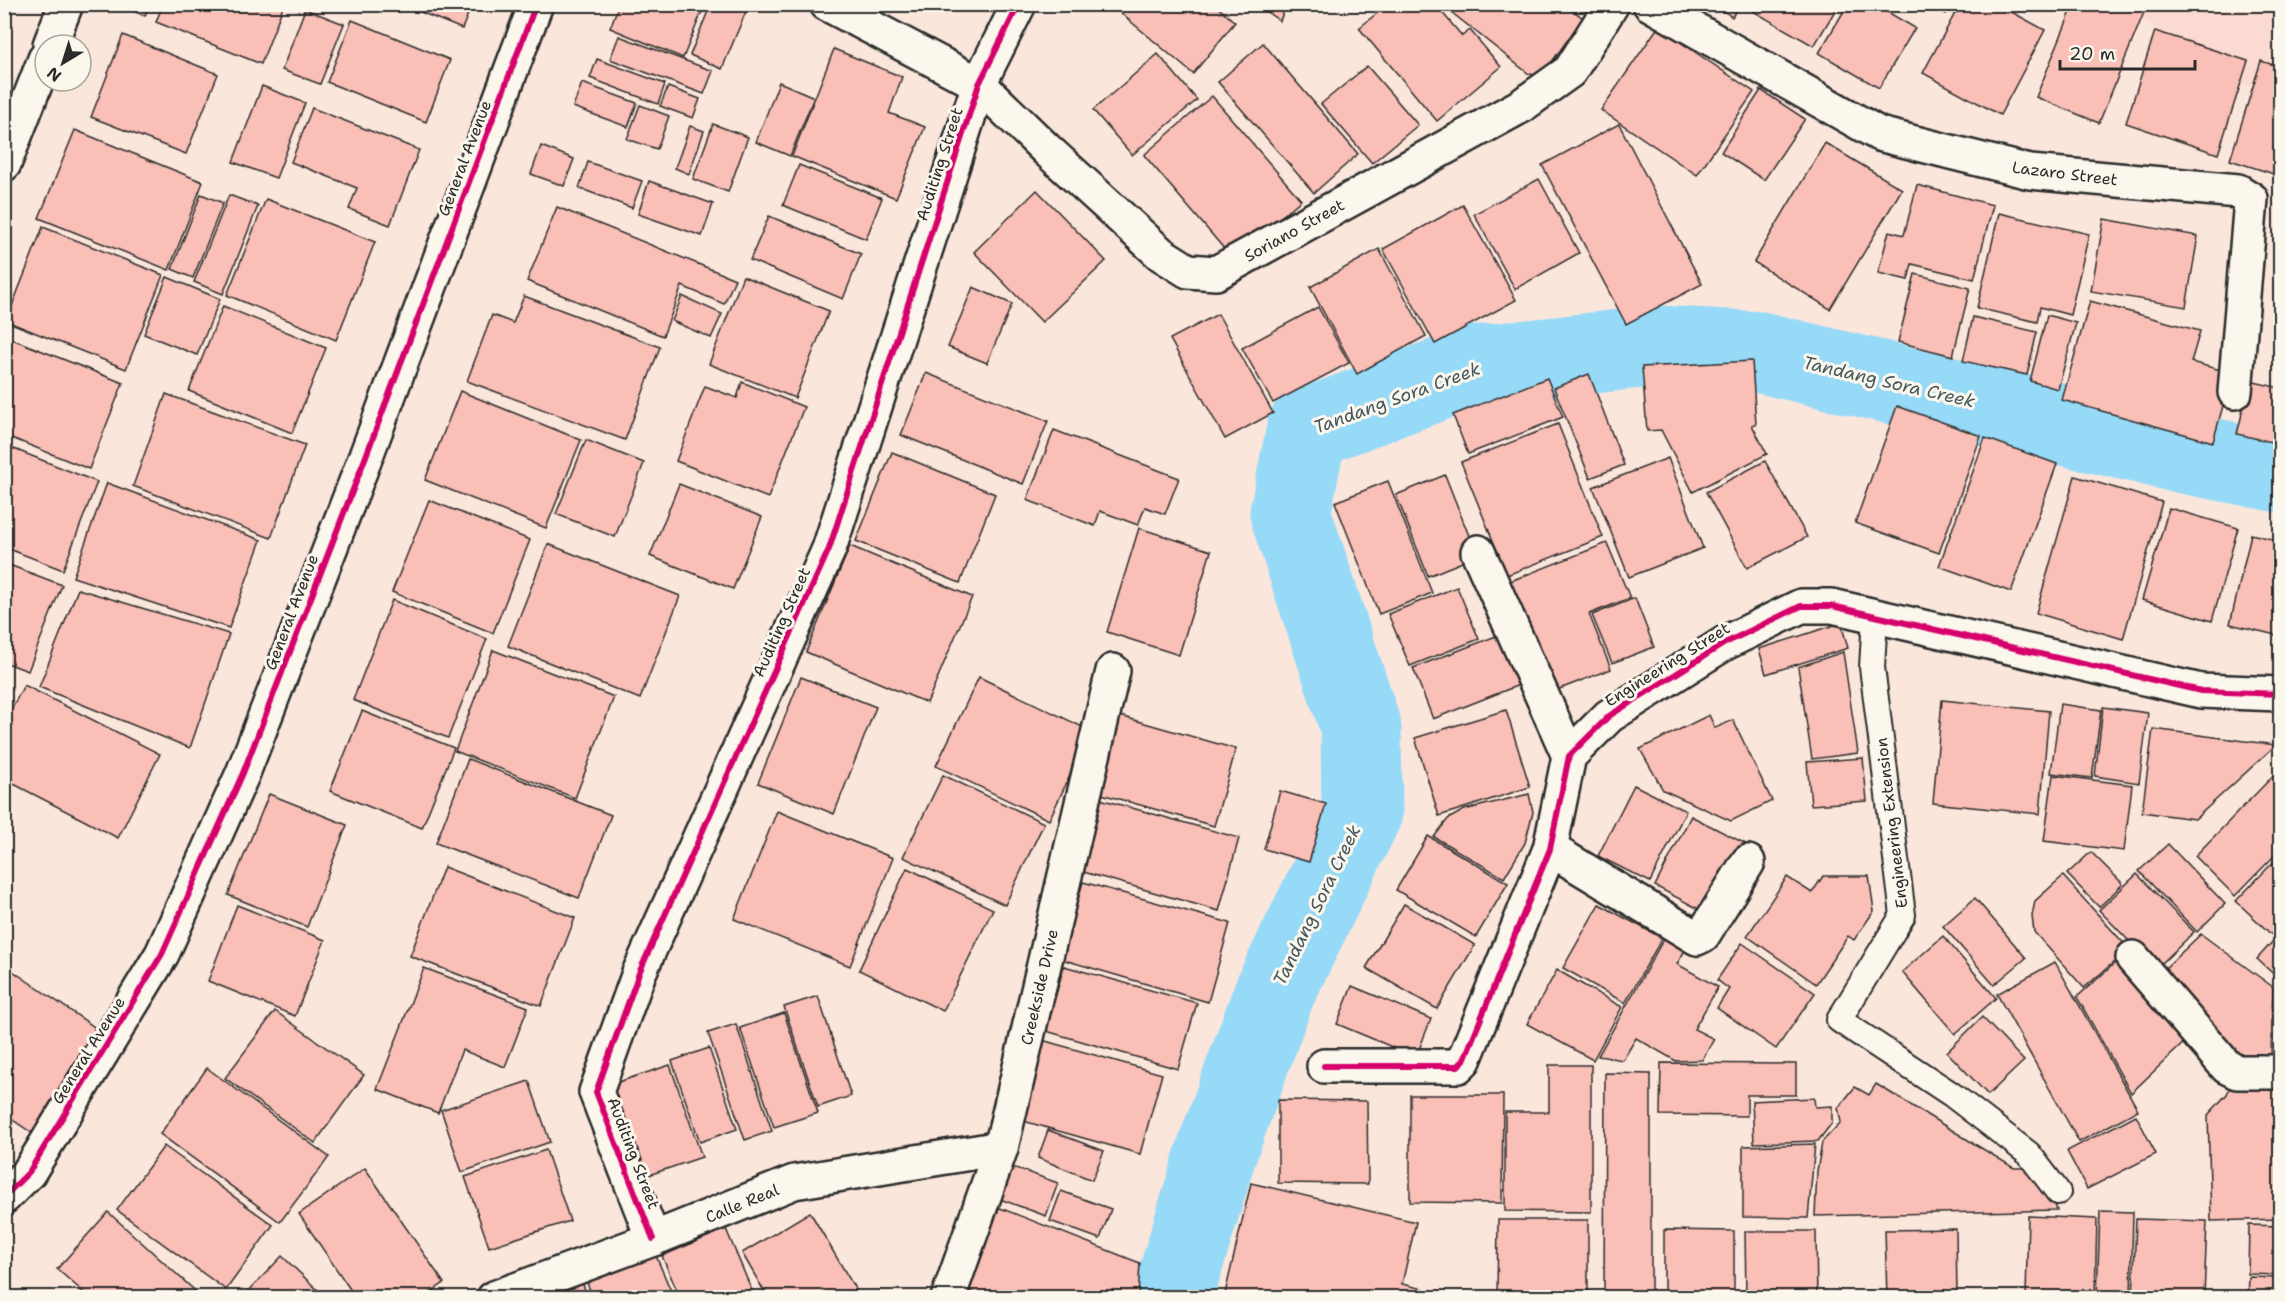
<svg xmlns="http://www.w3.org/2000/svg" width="2285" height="1302" viewBox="0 0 2285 1302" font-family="'Shantell Sans',sans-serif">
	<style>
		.built { fill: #fbdad1 }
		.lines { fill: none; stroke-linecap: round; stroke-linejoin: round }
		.river { stroke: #96daf8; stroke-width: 81 }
		.building { fill: #fabfb6; stroke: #2b2b2b; stroke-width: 1.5 }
		.lane-casing { stroke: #2b2b2b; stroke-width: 28 }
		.street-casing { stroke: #2b2b2b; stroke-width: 38 }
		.secondary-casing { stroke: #2b2b2b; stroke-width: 38 }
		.lane { stroke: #fbf7ec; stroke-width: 24 }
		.street { stroke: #fbf7ec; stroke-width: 33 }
		.secondary { stroke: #fbf7ec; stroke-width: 33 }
		.cycleway-casing { stroke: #fbf7ec; stroke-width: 10 }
		.cycleway { stroke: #d6006c; stroke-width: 6 }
		.labels { text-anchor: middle; stroke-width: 6; stroke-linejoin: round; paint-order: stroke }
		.street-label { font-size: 16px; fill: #2b2b2b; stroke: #fbf7ec }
		.water-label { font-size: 18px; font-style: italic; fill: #46575e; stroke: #fbf7ec }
	</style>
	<rect width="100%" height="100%" fill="#fbe6dc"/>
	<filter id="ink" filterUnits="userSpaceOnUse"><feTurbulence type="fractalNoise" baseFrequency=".0167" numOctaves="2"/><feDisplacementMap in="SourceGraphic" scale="12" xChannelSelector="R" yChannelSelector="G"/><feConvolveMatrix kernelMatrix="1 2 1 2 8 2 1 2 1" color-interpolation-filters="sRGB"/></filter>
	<g filter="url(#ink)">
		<path class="built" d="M2121,5H2280V103L2206,62Z"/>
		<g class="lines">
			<path class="river" d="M1172,1298L1218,1147L1275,991L1362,812L1361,728L1290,513L1307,429L1474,366L1657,346L1759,352L2174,451L2280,472"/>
		</g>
		<g class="building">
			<path d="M117,4H149L145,16Z"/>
			<path d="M163,4H284L261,64L156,22Z"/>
			<path d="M401,4H472L462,29Z"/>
			<path d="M619,4H705L683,58L610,28Z"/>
			<path d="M711,4H749L722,69L690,55Z"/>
			<path d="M1110,4H1214L1235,22L1193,74Z"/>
			<path d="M1255,4H1286L1280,21Z"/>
			<path d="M1388,4H1435L1462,36L1470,30L1501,67L1437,121L1359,28Z"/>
			<path d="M1441,4H1564L1583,18L1542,76L1529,74Z"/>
			<path d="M1714,4H1740L1732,17Z"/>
			<path d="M1757,4H1839L1814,46L1753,11Z"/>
			<path d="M1848,4H1874L1915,28L1879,88L1819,53Z"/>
			<path d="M1930,4H1952L1946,14Z"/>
			<path d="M1960,4H1997L2045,30L2000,115L1923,73Z"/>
			<path d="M2074,4H2131L2145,10L2099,123L2036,97Z"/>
			<path d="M305,9L344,24L320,84L282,70Z"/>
			<path d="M352,20L450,60L426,122L327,82Z"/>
			<path d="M1658,27L1754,92L1697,175L1601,110Z"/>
			<path d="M2155,31L2248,61L2218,154L2126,123Z"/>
			<path d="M123,35L218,74L186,154L91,117Z"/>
			<path d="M619,36L713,71L704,94L610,59Z"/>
			<path d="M1263,43L1358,154L1314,193L1218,82Z"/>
			<path d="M834,49L902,77L889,113L925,127L896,198L792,156Z"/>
			<path d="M1158,54L1197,100L1132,155L1093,110Z"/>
			<path d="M597,59L665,84L658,104L590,78Z"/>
			<path d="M2261,61L2280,67V176L2230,160Z"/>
			<path d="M1367,66L1418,125L1372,163L1321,104Z"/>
			<path d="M779,82L814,97L790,156L756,142Z"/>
			<path d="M582,83L637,103L628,127L573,107Z"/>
			<path d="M262,86L305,103L276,178L233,162Z"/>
			<path d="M668,87L700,99L693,118L660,106Z"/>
			<path d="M1761,90L1805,119L1764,180L1721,152Z"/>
			<path d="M1212,96L1301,200L1232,258L1144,155Z"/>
			<path d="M640,105L669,116L657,149L627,139Z"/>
			<path d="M312,108L419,150L390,225L349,209L357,188L291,162Z"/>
			<path d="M713,124L748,137L728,192L693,179Z"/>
			<path d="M1619,124L1702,284L1626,324L1542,165Z"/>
			<path d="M690,126L704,131L689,174L675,168Z"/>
			<path d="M75,130L203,182L169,270L39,218Z"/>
			<path d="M1825,143L1902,189L1830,309L1754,262Z"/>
			<path d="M541,146L574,159L564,186L531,174Z"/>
			<path d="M588,162L642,181L632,208L579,188Z"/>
			<path d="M799,165L882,198L866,239L783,205Z"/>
			<path d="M1539,179L1579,253L1515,289L1474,214Z"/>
			<path d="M649,181L713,204L702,236L638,214Z"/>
			<path d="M1917,185L1993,205L1974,279L1912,264L1908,280L1878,273L1889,231L1904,235Z"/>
			<path d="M1037,190L1106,261L1042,322L974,252Z"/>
			<path d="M201,194L223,203L193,278L172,269Z"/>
			<path d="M229,195L258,206L223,294L194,282Z"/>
			<path d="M266,199L375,242L336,340L227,295Z"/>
			<path d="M1463,205L1516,300L1435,344L1383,249Z"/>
			<path d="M557,207L735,279L724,304L682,286L663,336L527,281Z"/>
			<path d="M1999,213L2089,234L2070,315L2040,307L2037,322L1977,308Z"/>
			<path d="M769,216L861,254L843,299L750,260Z"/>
			<path d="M2104,219L2198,236L2186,307L2091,291Z"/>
			<path d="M43,227L163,275L126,369L6,321Z"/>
			<path d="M1379,249L1426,336L1357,374L1310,287Z"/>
			<path d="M1915,274L1970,288L1953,356L1898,342Z"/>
			<path d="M743,276L829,311L795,398L709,364Z"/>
			<path d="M167,277L220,299L197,355L144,334Z"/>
			<path d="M973,287L1012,304L987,363L948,347Z"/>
			<path d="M524,296L660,347L625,440L467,381L492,315L513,323Z"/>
			<path d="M682,296L722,314L711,338L672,321Z"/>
			<path d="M2090,301L2200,331L2191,362L2232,373L2213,442L2062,400Z"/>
			<path d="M2280,304V338L2273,336Z"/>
			<path d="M223,306L326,348L292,433L189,391Z"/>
			<path d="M1318,307L1349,363L1273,403L1242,348Z"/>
			<path d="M1218,314L1273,413L1225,439L1170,339Z"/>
			<path d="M2047,315L2076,323L2058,389L2030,381Z"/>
			<path d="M1973,317L2037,332L2027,375L1963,361Z"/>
			<path d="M7,337L123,383L89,469L4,435V343Z"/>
			<path d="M1752,361L1756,425H1752L1767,454L1693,492L1661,430L1647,431L1642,367Z"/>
			<path d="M926,373L1048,421L1023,484L901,435Z"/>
			<path d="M1589,374L1624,465L1590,478L1554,388Z"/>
			<path d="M1547,378L1563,417L1468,454L1453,415Z"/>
			<path d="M2250,381L2280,388V444L2237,434Z"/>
			<path d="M742,382L804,407L768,498L676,461L705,386L737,398Z"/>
			<path d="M460,391L581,440L546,528L425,480Z"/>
			<path d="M166,394L305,445L271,538L133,486Z"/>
			<path d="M1897,406L1981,436L1939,553L1855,523Z"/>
			<path d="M1558,424L1603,537L1507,575L1461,462Z"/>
			<path d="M1054,430L1179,478L1165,514L1145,507L1138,525L1100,511L1095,526L1027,500Z"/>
			<path d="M1985,438L2057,464L2011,592L1939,566Z"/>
			<path d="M586,440L644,463L615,537L556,514Z"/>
			<path d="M4,445L97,482L63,570L4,547Z"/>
			<path d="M892,452L995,494L960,583L856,541Z"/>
			<path d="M1668,458L1703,548L1629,577L1593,487Z"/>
			<path d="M1765,461L1807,537L1747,568L1706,492Z"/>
			<path d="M1445,475L1477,556L1428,576L1396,495Z"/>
			<path d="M2075,476L2162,502L2123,639L2036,613Z"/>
			<path d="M1388,481L1432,593L1379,614L1335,502Z"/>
			<path d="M107,483L261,540L229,628L73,577Z"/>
			<path d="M679,484L762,517L733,589L650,556Z"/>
			<path d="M429,500L530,540L493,633L392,592Z"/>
			<path d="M2169,508L2238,528L2212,621L2142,600Z"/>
			<path d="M1139,528L1211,551L1179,655L1107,632Z"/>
			<path d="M2251,534L2280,541V636L2230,624Z"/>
			<path d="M1607,543L1630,598L1589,614L1611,669L1552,692L1508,582Z"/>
			<path d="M548,544L680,596L640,699L508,646Z"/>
			<path d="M850,546L972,597L927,703L806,652Z"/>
			<path d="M4,563L62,585L28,671L4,662Z"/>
			<path d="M1457,587L1479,639L1410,666L1388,614Z"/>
			<path d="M78,589L229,634L190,748L39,687Z"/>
			<path d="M1635,598L1654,647L1612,663L1592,615Z"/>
			<path d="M392,600L487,639L448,738L353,700Z"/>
			<path d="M1841,623L1848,648L1766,674L1759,649Z"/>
			<path d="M1504,633L1524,683L1433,719L1413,668Z"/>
			<path d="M493,650L614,697L575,798L455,751Z"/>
			<path d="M1843,652L1858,753L1812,759L1798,667Z"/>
			<path d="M801,677L876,707L834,814L758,783Z"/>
			<path d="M979,677L1091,731L1049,820L936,766Z"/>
			<path d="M24,685L160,754L118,838L4,779V724Z"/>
			<path d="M1942,700L2049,711L2040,814L1933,803Z"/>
			<path d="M2060,704L2101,710L2092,778L2051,773Z"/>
			<path d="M2103,707L2148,713L2139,783L2095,776Z"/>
			<path d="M1506,710L1530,787L1439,816L1415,738Z"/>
			<path d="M362,711L454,748L422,828L330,791Z"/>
			<path d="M1113,714L1236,749L1214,826L1091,791Z"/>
			<path d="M1709,715L1715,728L1733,720L1772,801L1731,821L1663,790L1640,749Z"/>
			<path d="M2153,729L2276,745L2195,819L2142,812Z"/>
			<path d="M1863,758L1867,801L1811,805L1807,762Z"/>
			<path d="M468,759L611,815L579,898L436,843Z"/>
			<path d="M943,775L1044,823L1005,905L903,857Z"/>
			<path d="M2053,775L2132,785L2124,851L2044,841Z"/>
			<path d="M2273,776L2280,784V850L2235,896L2195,856Z"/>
			<path d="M1634,785L1686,811L1650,882L1598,856Z"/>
			<path d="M1280,791L1326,804L1309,862L1264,849Z"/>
			<path d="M269,794L347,825L307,927L228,895Z"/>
			<path d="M1529,794L1533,812L1525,843L1504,878L1434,837L1448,819L1464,810Z"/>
			<path d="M1100,799L1239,838L1219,911L1080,871Z"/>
			<path d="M777,811L893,858L850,966L734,919Z"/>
			<path d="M1691,816L1748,845L1712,916L1655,886Z"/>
			<path d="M1428,836L1508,883L1476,937L1396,890Z"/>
			<path d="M2168,844L2225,904L2197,932L2139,871Z"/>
			<path d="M2091,852L2123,884L2099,907L2067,874Z"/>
			<path d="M2280,855V933L2275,938L2236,901Z"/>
			<path d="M444,867L575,918L541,1006L410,956Z"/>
			<path d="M907,868L993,909L943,1011L859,970Z"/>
			<path d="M2137,874L2194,932L2156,969L2099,910Z"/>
			<path d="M1823,876H1869L1874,911L1854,940L1848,936L1816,984L1747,936L1787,877L1812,893Z"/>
			<path d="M2063,876L2129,949L2084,988L2034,932L2032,916L2035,901Z"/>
			<path d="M1083,882L1230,923L1208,1002L1061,959Z"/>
			<path d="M1975,898L2026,958L1994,985L1943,926Z"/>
			<path d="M1404,904L1475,945L1437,1009L1366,968Z"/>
			<path d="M1599,904L1662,938L1625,1003L1563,968Z"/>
			<path d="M237,905L325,940L295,1016L208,981Z"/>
			<path d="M1667,933L1688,945L1677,964L1718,987L1694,1029L1714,1039L1702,1060L1676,1061L1636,1038L1623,1060L1598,1056Z"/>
			<path d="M2201,934L2273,987L2271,1056L2232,1053L2165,968Z"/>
			<path d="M1943,936L1996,998L1955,1034L1902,972Z"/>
			<path d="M2273,941L2280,948V980L2257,959Z"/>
			<path d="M1742,943L1815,993L1776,1049L1717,1008L1729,989L1717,980Z"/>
			<path d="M2123,956L2191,1036L2131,1093L2077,997Z"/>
			<path d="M2055,962L2138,1110L2079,1142L1997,994Z"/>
			<path d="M4,965L100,1031L32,1133L4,1114Z"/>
			<path d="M1064,966L1197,1003L1178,1069L1046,1031Z"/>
			<path d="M424,968L528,1007L505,1067L462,1050L438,1113L377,1089Z"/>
			<path d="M1557,970L1622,1007L1593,1060L1527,1024Z"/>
			<path d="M1352,986L1431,1019L1416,1057L1337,1024Z"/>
			<path d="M818,996L851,1096L818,1107L784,1007Z"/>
			<path d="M275,1011L364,1075L315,1143L225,1078Z"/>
			<path d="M784,1013L818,1113L774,1127L740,1028Z"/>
			<path d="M1982,1017L2024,1061L1988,1095L1947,1052Z"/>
			<path d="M736,1024L772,1131L745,1140L708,1033Z"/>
			<path d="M1031,1037L1162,1074L1140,1154L1009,1117Z"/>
			<path d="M709,1048L737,1129L700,1142L672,1061Z"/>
			<path d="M1661,1063L1796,1064V1095H1747V1116L1660,1115Z"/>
			<path d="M670,1065L702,1157L640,1178L609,1085Z"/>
			<path d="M1549,1065H1591V1212L1505,1211V1112H1549Z"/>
			<path d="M207,1068L329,1157L280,1222L160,1134Z"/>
			<path d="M1605,1073L1651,1074V1298H1604Z"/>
			<path d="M529,1081L550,1142L462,1172L441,1110Z"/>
			<path d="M2232,1082H2278L2280,1219L2211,1221L2208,1115L2227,1094Z"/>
			<path d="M1876,1084L2014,1168H2036L2051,1194L2057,1210L1815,1216L1817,1171L1822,1142L1841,1122L1838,1108L1855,1087L1869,1095Z"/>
			<path d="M1410,1095H1503L1502,1203L1410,1202Z"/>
			<path d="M1814,1098L1815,1107L1832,1106V1123L1818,1141L1754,1143L1752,1101Z"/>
			<path d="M1278,1100L1367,1101L1368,1184L1278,1183Z"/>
			<path d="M2136,1115L2156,1154L2087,1189L2067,1151Z"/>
			<path d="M1048,1130L1104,1151L1092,1180L1038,1158Z"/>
			<path d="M1815,1144L1808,1218L1743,1217V1146Z"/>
			<path d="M164,1146L273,1225L226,1290L117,1210Z"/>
			<path d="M546,1150L570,1221L489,1247L465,1177Z"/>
			<path d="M1001,1163L1058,1183L1046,1216L989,1195Z"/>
			<path d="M365,1168L444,1283L423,1298H356L299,1214Z"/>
			<path d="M1251,1183L1416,1222L1402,1284L1424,1289L1422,1298H1224Z"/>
			<path d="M1061,1191L1111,1209L1100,1239L1050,1221Z"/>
			<path d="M990,1204L1140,1263L1138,1298H983L959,1285Z"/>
			<path d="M2100,1211L2133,1212L2131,1298H2097Z"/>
			<path d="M108,1212L203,1298H90L57,1269Z"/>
			<path d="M810,1212L860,1297L768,1298L742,1253Z"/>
			<path d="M2028,1216L2097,1219L2095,1298H1982V1294L2026,1296Z"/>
			<path d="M2136,1219L2207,1221L2204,1298H2133Z"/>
			<path d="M1498,1220H1588V1298H1497Z"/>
			<path d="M2249,1225L2280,1226V1275L2248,1274Z"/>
			<path d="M726,1229L755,1298H680L662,1256Z"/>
			<path d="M1956,1229L1957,1298H1887L1885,1230Z"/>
			<path d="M1664,1230L1734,1231V1298H1664Z"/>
			<path d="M1745,1231H1816L1817,1298H1746Z"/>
			<path d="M650,1242L674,1298H593L582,1270Z"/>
			<path d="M282,1256L326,1298H242Z"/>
			<path d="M579,1274L588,1298H523Z"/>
			<path d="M2249,1277L2280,1278V1298H2248Z"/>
			<path d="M2207,1294L2246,1296V1298H2207Z"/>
		</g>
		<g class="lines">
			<g class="lane-casing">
				<path id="lane" d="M1875,617L1872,667L1903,915L1839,1020L1951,1094L2029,1154L2058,1192"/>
			</g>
			<g class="street-casing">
				<g id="street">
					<path d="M827,4L979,84L1047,150L1161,254L1188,271L1216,273L1521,106L1570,71L1612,4"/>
					<path d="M1650,4L1879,134L2030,172L2238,191L2251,199L2235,392"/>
					<path d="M50,45L66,4"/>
					<path d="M4,164L45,59"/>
					<path d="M1478,552L1569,756"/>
					<path d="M1550,849L1697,938L1703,935L1748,862"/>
					<path d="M2133,958L2227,1067L2237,1072H2280"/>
					<path d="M1324,1066H1458L1464,1060L1550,849L1569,756L1609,716L1725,643L1801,606H1832L2201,691L2280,694"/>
					<path d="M653,1239L596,1092L639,973L829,549L979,84L1019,4"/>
					<path d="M494,1298L653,1239L794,1182L1001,1148"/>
					<path d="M948,1298L1001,1148L1113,671"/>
				</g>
			</g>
			<g class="secondary-casing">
				<path id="secondary" d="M4,1197L29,1172L162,954L243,773L366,456L536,4"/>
			</g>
			<use href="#lane" class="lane"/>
			<use href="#street" class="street"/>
			<use href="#secondary" class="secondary"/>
			<g class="cycleway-casing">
				<g id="cycleway">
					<path d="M1324,1066H1458L1464,1060L1550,849L1569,756L1609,716L1725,643L1801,606H1832L2201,691L2280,694"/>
					<path d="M4,1197L29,1172L162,954L243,773L366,456L536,4"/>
					<path d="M653,1239L596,1092L639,973L829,549L979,84L1019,4"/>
				</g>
			</g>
			<use href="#cycleway" class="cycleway"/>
		</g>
	</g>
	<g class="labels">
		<g class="street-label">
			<text transform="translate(464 158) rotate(-69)" y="6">General Avenue</text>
			<text transform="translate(939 164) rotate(-72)" y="6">Auditing Street</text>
			<text transform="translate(2065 173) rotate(7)" y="6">Lazaro Street</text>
			<text transform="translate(1294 230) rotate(-29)" y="6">Soriano Street</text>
			<text transform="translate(291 612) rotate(-69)" y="6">General Avenue</text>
			<text transform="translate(781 622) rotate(-66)" y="6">Auditing Street</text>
			<text transform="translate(1667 664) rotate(-32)" y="6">Engineering Street</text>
			<text transform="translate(1891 823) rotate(-97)" y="6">Engineering Extension</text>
			<text transform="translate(1039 987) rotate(-77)" y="6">Creekside Drive</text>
			<text transform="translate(88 1050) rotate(-58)" y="6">General Avenue</text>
			<text transform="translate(634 1153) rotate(69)" y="6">Auditing Street</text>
			<text transform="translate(742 1203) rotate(-22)" y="6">Calle Real</text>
		</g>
		<g class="water-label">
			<text transform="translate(1889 382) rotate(13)" y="6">Tandang Sora Creek</text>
			<text transform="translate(1397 398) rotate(-20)" y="6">Tandang Sora Creek</text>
			<text transform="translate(1317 905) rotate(-64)" y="6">Tandang Sora Creek</text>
		</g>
	</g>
	<rect width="2285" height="1302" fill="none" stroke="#fbf7ec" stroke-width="24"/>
	<rect x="12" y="12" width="2261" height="1278" fill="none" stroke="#2b2b2b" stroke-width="2" filter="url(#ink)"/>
	<g transform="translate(63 63) rotate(218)"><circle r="28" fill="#fbf7ec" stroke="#a8a59f" stroke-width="1.5"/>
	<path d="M0-4.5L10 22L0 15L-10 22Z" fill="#2b2b2b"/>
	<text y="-9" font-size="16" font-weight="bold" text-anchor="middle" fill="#2b2b2b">N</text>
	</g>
	<path d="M2060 60v9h135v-9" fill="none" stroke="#2b2b2b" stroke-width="3"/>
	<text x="2069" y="60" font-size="18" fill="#2b2b2b" stroke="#fbf7ec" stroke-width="4.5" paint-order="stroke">20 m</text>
</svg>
